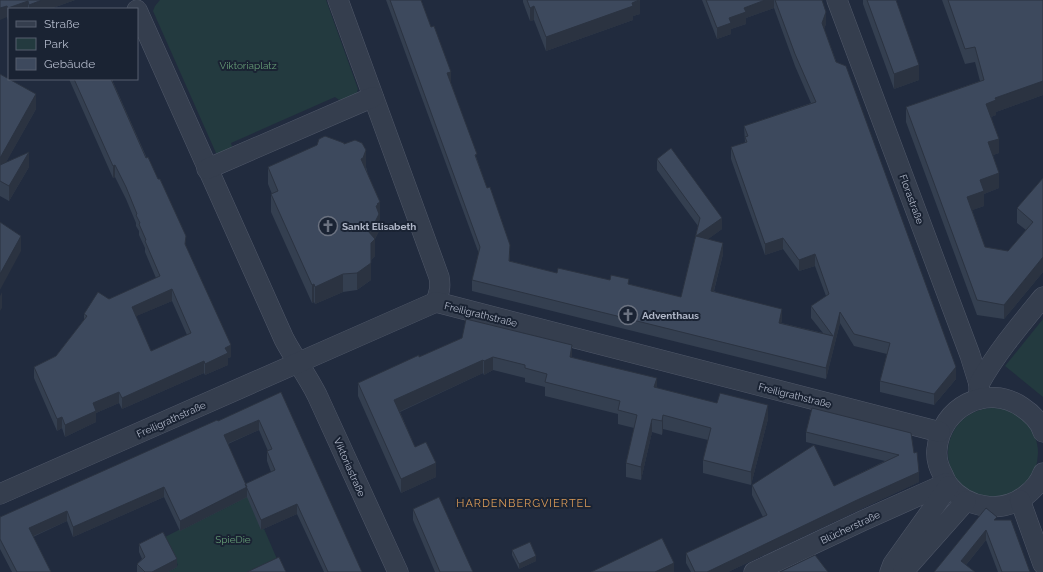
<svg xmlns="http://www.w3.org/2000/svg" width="1043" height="572" viewBox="0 0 1043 572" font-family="Raleway,sans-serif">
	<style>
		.green { fill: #233a3f }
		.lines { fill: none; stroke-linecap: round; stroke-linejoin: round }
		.minor-casing { stroke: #505869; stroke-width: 21 }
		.minor { stroke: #353e4e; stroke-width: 20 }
		.wall { fill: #343f50; fill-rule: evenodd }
		.shaded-wall { fill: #2b3341 }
		.building { fill: #3d495d; stroke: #2b3341; fill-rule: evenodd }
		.labels { text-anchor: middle; stroke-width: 4; stroke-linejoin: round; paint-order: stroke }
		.park-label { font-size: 10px; fill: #669c76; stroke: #1a2333 }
		.street-label { font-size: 10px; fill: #b1b8c9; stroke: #1a2333 }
		.poi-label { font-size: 10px; font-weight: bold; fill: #b1b8c9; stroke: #1a2333; text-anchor: start }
		.neighbourhood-label { font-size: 11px; letter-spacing: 1px; fill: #dd9c58; stroke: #1a2333 }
	</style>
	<rect width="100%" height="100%" fill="#212b3e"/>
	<g class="green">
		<path d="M160,0H326L358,89L356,95L342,102L335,97L231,143L233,150L222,154L216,153L153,11L155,6Z"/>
		<path d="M1043,319V397L1005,366Z"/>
		<circle cx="993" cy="453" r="45"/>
		<path d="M249,494L280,566L266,572H165L178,565L165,537Z"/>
	</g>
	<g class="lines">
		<g class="minor-casing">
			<g id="minor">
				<path d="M338,0L439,277C441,287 439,293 436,302"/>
				<path d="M837,0L970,355L979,384V399"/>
				<path d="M137,10L284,339C294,358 307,375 317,395L398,572"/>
				<path d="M207,169L373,97"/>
				<path d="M979,384C997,352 1020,325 1043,297"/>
				<path d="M1043,432C1040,421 1031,413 1022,407C987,383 941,407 937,449C936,458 939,468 943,475C945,479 946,483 949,486C967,508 1001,514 1025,496C1033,490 1040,482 1043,473"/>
				<path d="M0,494L436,302L940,432"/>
				<path d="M1020,500L1043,564"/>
				<path d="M754,572L862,521L947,483"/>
				<path d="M890,572L893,564L949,486"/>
				<path d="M903,572L966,501"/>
			</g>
		</g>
		<use href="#minor" class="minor"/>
	</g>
	<g class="wall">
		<path d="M0,0H75L50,9H9L8,20Z"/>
		<path d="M386,0H421L451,83L510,256V261L557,273L610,280L629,284L681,297L698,226L657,170V159L722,229L708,239L723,254L714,291L782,320L781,323L823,333L811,318V306L826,296L815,266L799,271L783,249L765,255L731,159V147L745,143L744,126L811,103L795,66L774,8L746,18V24L731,29V34L717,39L702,0H822L826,24L824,29L956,379L934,405L880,392V381L887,354L854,346L840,323L826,379L472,291V280L479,254Z"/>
		<path d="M523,0H640V14L633,16V20L546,51L534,20L530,21L523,2Z"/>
		<path d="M863,0H896L919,80L894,89L863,4Z"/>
		<path d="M942,0H1043V95L996,112V115L991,117L999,153L993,155L999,188L984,194V206L972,210L985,247L1008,251L1026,230L1017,223V208L1043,178V272L1004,319L977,315L906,122V107L980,81L975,62L965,64Z"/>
		<path d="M0,74L36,109L6,162L29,167L9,201L0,196Z"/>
		<path d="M69,79H113V82L186,246L231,357L228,358V365L205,375L204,373L122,409L119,403L96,413V422L65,437L62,428L57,431L34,378V367L56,356L84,320V314L109,299L156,278L145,252V248L139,235V231L136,226V223L126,199L115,177L113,178ZM172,301L187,335L151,351L136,316Z"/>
		<path d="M344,144L366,167L380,220H379V231L375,239V256L371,260V280L357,290L343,292L315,304L314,302L312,303L271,212V194H272L268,184V167Z"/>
		<path d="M462,338L572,357L657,388L768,419L751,485L703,473V460L708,440L663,429L662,435L652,432L641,480L626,477V463L634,428L618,424V414L545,396V387L525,382V378L493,370L484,375L483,373L400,412L415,447L436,477L401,493L358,396V383L419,357Z"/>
		<path d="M281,392L362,572H324L297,514L261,530L247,497L180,531L164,497L73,537L67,521L33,537L51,572H12L0,549V517L218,421ZM259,430L268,451H267V461L271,472L245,484L228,444Z"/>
		<path d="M806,432L914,453L919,482L857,511L728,572H691L686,563V553L763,517L752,495V485L834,486L885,461L806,442Z"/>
		<path d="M413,509L473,572H435L413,520Z"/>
		<path d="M997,520L1030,572H998L986,540L966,565L934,572Z"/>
		<path d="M139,544L177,567L168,572H137V564L142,559L139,552Z"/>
		<path d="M512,550L536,561L519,569L512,555Z"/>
	</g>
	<g class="shaded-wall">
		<path d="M42,0H75L50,9H29V5Z"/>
		<path d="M640,0V14L633,16V20L546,51V37Z"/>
		<path d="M765,0H774V8L746,18V24L731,29V34L717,39V28L744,8Z"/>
		<path d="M28,1V9H9V20H8V8Z"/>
		<path d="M7,6V17L0,20V8Z"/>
		<path d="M534,6V20L530,21V8Z"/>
		<path d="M826,12V24L822,34V23Z"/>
		<path d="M919,65V80L894,89V74Z"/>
		<path d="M451,72V83L447,73Z"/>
		<path d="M1043,81V95L996,112V115L986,119V104L995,98Z"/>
		<path d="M36,94V109L0,173V158Z"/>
		<path d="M999,139V153L988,157V142Z"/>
		<path d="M366,150V167L363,175L361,159Z"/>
		<path d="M29,152V167L9,201V186Z"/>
		<path d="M115,165V177L113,178V166Z"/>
		<path d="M999,173V188L984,194V206L967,212V197L980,180Z"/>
		<path d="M380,202V220H379V231L375,239V256L371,260L368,231L376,206L377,204Z"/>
		<path d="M722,218V229L696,248V236Z"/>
		<path d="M21,236V251L0,290V274Z"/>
		<path d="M783,238V249L765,255V244Z"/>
		<path d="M723,243V254L711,302V291Z"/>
		<path d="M510,245V256L509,272V261Z"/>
		<path d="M815,254V266L799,271V260Z"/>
		<path d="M1043,257V272L1004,319V305Z"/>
		<path d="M371,263V280L357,290V273Z"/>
		<path d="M343,274V292L315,304V287Z"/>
		<path d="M314,284V302L312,303V285Z"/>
		<path d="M172,289V301L132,318V307Z"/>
		<path d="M2,292V308L0,311V296Z"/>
		<path d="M782,309V320L779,334V323Z"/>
		<path d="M840,312V323L826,379V368Z"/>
		<path d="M231,345V357L228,358V365L205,375V364L225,348Z"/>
		<path d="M572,345V359L570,357Z"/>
		<path d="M493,357V370L484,375V361Z"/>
		<path d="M483,360V373L394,414V400Z"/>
		<path d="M204,361V373L122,409V398Z"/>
		<path d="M956,367V379L934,405V394Z"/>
		<path d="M657,378V392L654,387Z"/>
		<path d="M119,392V403L96,413V422L65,437V425L93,403Z"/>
		<path d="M768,405V419L751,485V472Z"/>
		<path d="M663,415V429L662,435V421Z"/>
		<path d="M62,417V428L57,431V419Z"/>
		<path d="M652,419V432L641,480V467Z"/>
		<path d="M259,420V430L224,445V435Z"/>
		<path d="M436,463V477L401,493V479Z"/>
		<path d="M919,472V482L857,511L728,572H707L857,500Z"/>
		<path d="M164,487V497L73,537V527Z"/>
		<path d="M247,487V497L180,531V521Z"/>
		<path d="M297,504V514L261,530V520Z"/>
		<path d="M67,511V521L29,538V528Z"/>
		<path d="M986,530V540L961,571V561Z"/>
		<path d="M536,556V561L519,569V564Z"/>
		<path d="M177,559V567L168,572H152Z"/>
		<path d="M674,563V572H655Z"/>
	</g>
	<g class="building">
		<path d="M0,0H42L29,5L28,1L8,8L7,6L0,8Z"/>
		<path d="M390,0H421L431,27L434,26L451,72L447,73L477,154L475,155L487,188L490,187L510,245L509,261L557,273L558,268L610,280L611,275L629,279L628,284L681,297L700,218L657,159L671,148L722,218L696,236L723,243L711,291L782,309L779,323L833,336L811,306L829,294L815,254L799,260L783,238L765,244L731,147L747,142L745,137L748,136L744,126L816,102L795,54L775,0H822L826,12L822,23L836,62L846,66L956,367L934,394L880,381L890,343L854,334L840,312L826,368L472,280L480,247Z"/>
		<path d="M527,0H639L632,3L633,6L546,37L534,6L530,8Z"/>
		<path d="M706,0H765L744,8L746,12L729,18L731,23L717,28Z"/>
		<path d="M867,0H896L919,65L894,74Z"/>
		<path d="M948,0H1043V81L995,98L996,100L986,104L999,139L988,142L999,173L980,180L984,191L967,197L985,247L1008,251L1033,222L1017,208L1043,178V257L1004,305L977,300L906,107L984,80L975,47L965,49Z"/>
		<path d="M0,74L36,94L0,158Z"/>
		<path d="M74,79H111L146,158L148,157L158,179H160L186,236L185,244L231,345L225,348L228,353L205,364L204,361L122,398L119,392L93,403L96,411L65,425L62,417L57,419L34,367L56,356L87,316L84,314L98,292L109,299L160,276L145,241L146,240L139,224L140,223L136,215L137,214L126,187L115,165L113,166ZM172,289L191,333L151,351L132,307Z"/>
		<path d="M325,136L344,143V144L355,140L362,143L366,150L363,158L361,159L380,202L377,204L378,205L376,206L379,214L375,222H374V224L372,229L368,231L375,239L371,243V263L357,273L343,274L315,287L314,284L312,285L271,194L278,191L268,167L317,145L319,139Z"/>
		<path d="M29,152L9,186L0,181V165Z"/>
		<path d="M0,222L21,236L0,274Z"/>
		<path d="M466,319L572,345L570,357L657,378L654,387L717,403L720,393L768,405L751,472L703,460L711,428L663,415L662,421L652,419L641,467L626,463L637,415L618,410L620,401L545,382L547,374L525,368V365L493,357L484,361L483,360L394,400L415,447L426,442L436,463L401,479L358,383L419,355V357L462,338Z"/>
		<path d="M281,392L362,572H328L297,504L261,520L245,484L275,470L267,451L272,449L259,420L224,435L247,487L180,521L164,487L73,527L67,511L29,528L51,572H17L0,539V517L217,420L218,421Z"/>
		<path d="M812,408L911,433L914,453L917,452L919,472L857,500L707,572H695L686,553L767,515L752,485L814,445L834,486L899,455L806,432Z"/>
		<path d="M439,497L473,572H440L429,546L413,509Z"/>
		<path d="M986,508L997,517L994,520H1011L1030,572H1002L986,530L961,561L975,572H934Z"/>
		<path d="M163,532L177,559L152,572H145L137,564L145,557L139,544Z"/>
		<path d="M662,538L674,563L655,572H591Z"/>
		<path d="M530,542L536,556L519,564L512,550Z"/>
		<path d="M815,555L828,572H780Z"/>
		<path d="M279,557L286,572H247Z"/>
	</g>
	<defs>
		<g id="church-ring" transform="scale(1)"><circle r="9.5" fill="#1a2333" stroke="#6b7280" stroke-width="1.5"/><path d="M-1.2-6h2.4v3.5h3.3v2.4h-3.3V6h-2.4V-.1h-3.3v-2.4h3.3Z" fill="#6b7280"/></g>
	</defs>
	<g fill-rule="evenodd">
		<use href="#church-ring" x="328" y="226"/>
		<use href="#church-ring" x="628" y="315"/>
	</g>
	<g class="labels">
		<g class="park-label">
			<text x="248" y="69">Viktoriaplatz</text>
			<text x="233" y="543">SpieDie</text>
		</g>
		<g class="street-label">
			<text transform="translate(912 199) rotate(70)" y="4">Florastraße</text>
			<text transform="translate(481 314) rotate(14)" y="4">Freiligrathstraße</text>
			<text transform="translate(795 395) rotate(14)" y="4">Freiligrathstraße</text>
			<text transform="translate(171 419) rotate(-24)" y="4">Freiligrathstraße</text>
			<text transform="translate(350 467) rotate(66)" y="4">Viktoriastraße</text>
			<text transform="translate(850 527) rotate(-25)" y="4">Blücherstraße</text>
		</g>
		<g class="poi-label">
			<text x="342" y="230">Sankt Elisabeth</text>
			<text x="642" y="319">Adventhaus</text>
		</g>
		<g class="neighbourhood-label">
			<text x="524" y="507">HARDENBERGVIERTEL</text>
		</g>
	</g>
	<rect x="8" y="8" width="130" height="72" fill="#1a2333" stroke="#565f6f"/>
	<rect x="16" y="21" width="20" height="6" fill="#353e4e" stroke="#565f6f"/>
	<text x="44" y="28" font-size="12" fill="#b1b8c9">Straße</text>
	<rect x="16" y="38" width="20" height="12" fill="#233a3f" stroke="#565f6f"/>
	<text x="44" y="48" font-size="12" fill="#b1b8c9">Park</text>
	<rect x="16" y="58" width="20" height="12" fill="#3d495d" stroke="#565f6f"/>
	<text x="44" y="68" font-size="12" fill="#b1b8c9">Gebäude</text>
</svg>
